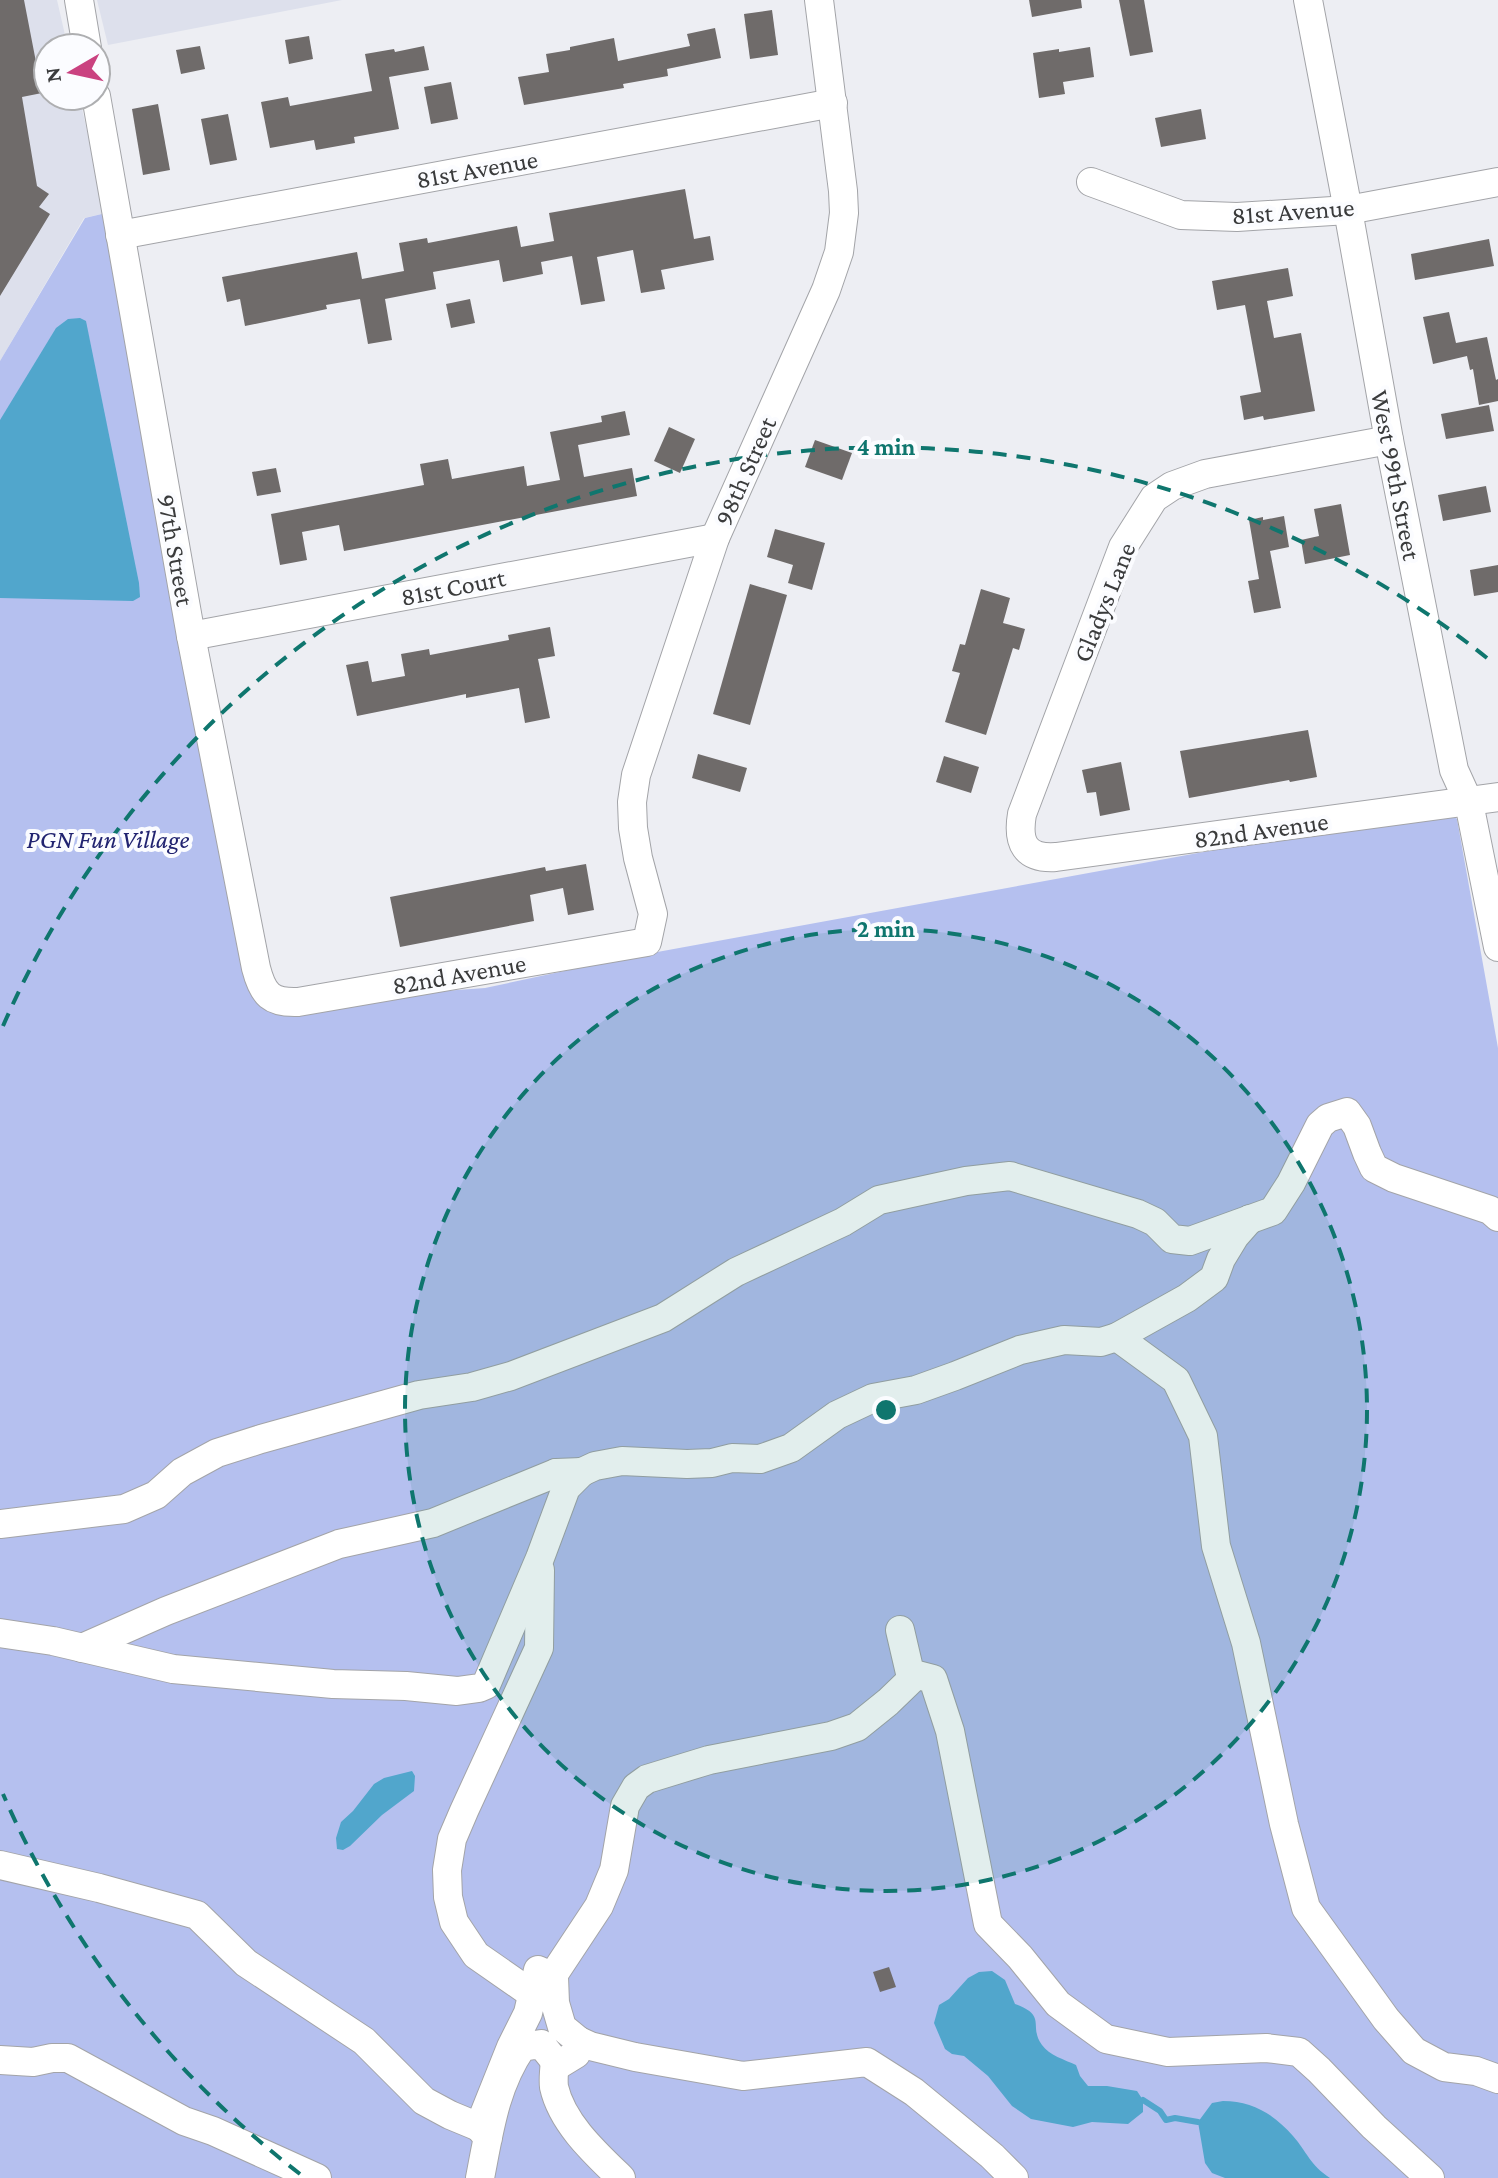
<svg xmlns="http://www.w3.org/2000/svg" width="1498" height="2178" viewBox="0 0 1498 2178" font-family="'Crimson Pro',serif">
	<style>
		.built { fill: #dde0ec }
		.green { fill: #b5c0ef }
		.water { fill: #51a6cc }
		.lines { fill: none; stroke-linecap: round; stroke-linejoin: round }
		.stream { stroke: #51a6cc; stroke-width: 6 }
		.building { fill: #6f6b6a }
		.minor-casing { stroke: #a3a4a8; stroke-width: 30 }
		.minor { stroke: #fff; stroke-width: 28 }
		.ring { fill: none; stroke: #0f766e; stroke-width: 4; stroke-dasharray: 14 10 }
		.labels { text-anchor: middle; stroke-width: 8; stroke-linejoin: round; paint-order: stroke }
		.street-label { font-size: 26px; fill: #3a3b3c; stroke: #fbfcff }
		.park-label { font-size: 26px; font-style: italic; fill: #212370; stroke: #fbfcff }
		.centre { fill: #0f766e; stroke: #fbfcff; stroke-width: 4 }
		.ring-label { font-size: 24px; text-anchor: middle; font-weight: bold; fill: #0f766e; stroke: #fbfcff; stroke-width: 8; stroke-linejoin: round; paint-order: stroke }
	</style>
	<rect width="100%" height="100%" fill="#edeef3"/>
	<g class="built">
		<path d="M0,0H57L68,48H48V96H79L106,213L84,218L0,361Z"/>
		<path d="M97,0H342L108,45Z"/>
	</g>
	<path class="green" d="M106,213L254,991L402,994L485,988L630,957L1417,813H1449L1457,819L1498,1048V2178H0V361L85,218Z"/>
	<g class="water">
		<path d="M80,318L86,321L139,583L140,597L133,601L0,598V420L56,328L68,319Z"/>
		<path d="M412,1771L415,1776L414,1791L382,1815L350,1846L343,1850L337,1849L336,1838L341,1822L353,1811L374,1784L384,1778Z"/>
		<path d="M992,1971L1005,1980L1015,2004C1048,2016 1028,2026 1042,2045C1049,2055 1065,2060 1076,2065L1080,2076L1088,2086H1107L1137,2091L1143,2100V2112L1128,2124L1092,2122L1073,2127L1031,2119L1012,2106L988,2076L964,2056L952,2054L945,2049L934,2023L939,2005L949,1999L968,1978L979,1972Z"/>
		<path d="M1223,2101C1252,2101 1274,2114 1293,2136C1307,2152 1310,2165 1330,2178H1225L1212,2173L1205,2163L1198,2122L1212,2103Z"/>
	</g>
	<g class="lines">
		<path class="stream" d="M1143,2100L1160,2111L1166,2120L1175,2118L1198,2122"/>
	</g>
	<g class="building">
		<path d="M0,0H24L42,93L22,97L37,186L49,194L39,207L50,214L0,296Z"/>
		<path d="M1029,0H1081L1082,8L1032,17Z"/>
		<path d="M1119,0H1144L1153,52L1130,56Z"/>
		<path d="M772,10L778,55L750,59L744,14Z"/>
		<path d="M715,28L721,58L667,69L668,76L623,84L624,88L524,105L518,77L549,72L546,54L570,50V47L614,38L618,61L690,46L687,34Z"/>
		<path d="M309,36L313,59L289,64L285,40Z"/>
		<path d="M200,46L205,69L181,74L176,50Z"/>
		<path d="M424,46L429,70L389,77L399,129L354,137L355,143L316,150L314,140L270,148L261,102L288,97L290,106L372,91L365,54L394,49L395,52Z"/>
		<path d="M1090,47L1094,77L1063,82L1065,94L1039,98L1033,53L1059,49V52Z"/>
		<path d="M451,82L458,119L431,124L424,87Z"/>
		<path d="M158,104L170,170L143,175L132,109Z"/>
		<path d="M1201,109L1206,139L1161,147L1155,118Z"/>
		<path d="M228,114L237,160L210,165L201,119Z"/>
		<path d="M685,189L694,239L710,236L714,260L661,270L665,289L641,293L633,250L597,257L605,301L581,305L572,256L541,262L543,274L503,282L499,260L433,272L436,289L385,299L392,340L368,344L360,299L326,305L327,309L245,326L240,299L227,302L222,277L357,252L362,279L404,271L399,243L427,238L428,243L517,226L521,247L554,241L549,213Z"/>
		<path d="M1489,239L1494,266L1415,280L1411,254Z"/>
		<path d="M1288,268L1293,296L1267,301L1274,338L1301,333L1315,411L1264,420L1263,416L1244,420L1240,396L1261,392L1245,305L1217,310L1212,281Z"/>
		<path d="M470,299L475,323L451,328L446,304Z"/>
		<path d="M1449,312L1456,343L1487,337L1496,380L1498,379V401L1479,405L1473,369L1470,370L1467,356L1433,364L1423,317Z"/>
		<path d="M1489,405L1494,431L1446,439L1441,414Z"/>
		<path d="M625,411L630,435L578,445L584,477L632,468L637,496L344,551L339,525L302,532L307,560L280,565L271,514L424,485L420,464L448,459L452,479L524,466L527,486L560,480L550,432L602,422L601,416Z"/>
		<path d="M669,427L695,439L680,473L654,461Z"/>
		<path d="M815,440L852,453L842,480L805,467Z"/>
		<path d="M276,468L281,492L257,496L252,472Z"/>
		<path d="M1486,486L1491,512L1443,521L1438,495Z"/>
		<path d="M1341,504L1350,555L1305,564L1301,540L1319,536L1314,509Z"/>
		<path d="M1284,516L1289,547L1270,551L1281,608L1254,613L1248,581L1259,579L1249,520L1263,517V520Z"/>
		<path d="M775,529L825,543L812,590L788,583L793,565L767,557Z"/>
		<path d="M1498,565V592L1474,596L1470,570Z"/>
		<path d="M750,584L787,595L750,725L713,714Z"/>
		<path d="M981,589L1010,598L1003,623L1025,629L1019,650L1013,648L986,735L945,722L960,673L952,671L960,644L965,645Z"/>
		<path d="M550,627L555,656L538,659L550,718L525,723L519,688L466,698V694L357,716L346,665L368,661L372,682L405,676L401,654L429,649L430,655L509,640L508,635Z"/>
		<path d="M1308,730L1317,777L1290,782L1289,780L1189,798L1180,751Z"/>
		<path d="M698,754L747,768L740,792L692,778Z"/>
		<path d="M944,756L979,767L971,793L936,782Z"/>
		<path d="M1121,762L1130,810L1100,816L1096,792L1087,793L1082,770Z"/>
		<path d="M586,864L594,910L568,915L563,888L530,895L534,921L400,947L390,897L545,867L546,871Z"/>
		<path d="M889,1967L896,1987L880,1992L873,1972Z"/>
	</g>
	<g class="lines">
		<g class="minor-casing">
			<g id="minor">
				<path d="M79,0L87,48"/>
				<path d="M1308,0L1348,210L1389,440L1454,770L1469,803L1498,947"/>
				<path d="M96,96L191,636L256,968C263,995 271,1003 298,1002L647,942L653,914L638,858L633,828L632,802L636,775L715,538L826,290L839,252L844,213L843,191L819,0"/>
				<path d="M1091,182L1181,215L1237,217L1348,210L1498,182"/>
				<path d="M120,235L833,103"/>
				<path d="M1389,440L1205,474L1172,486L1154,498L1123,547L1022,814C1017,843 1025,859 1056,857L1498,797"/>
				<path d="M191,636L715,538"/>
				<path d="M1117,1337L1176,1380L1203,1436L1216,1546L1246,1643L1284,1824L1306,1908L1386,2019L1414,2051L1444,2067L1476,2071L1498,2079"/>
				<path d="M582,1472L595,1466L622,1461L687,1464L712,1463L732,1458L760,1459L791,1448L837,1415L873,1398L916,1390L955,1376L1020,1350L1064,1340L1101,1342L1117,1337L1187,1298L1214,1278L1221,1259L1235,1236L1250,1219"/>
				<path d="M0,1524L124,1509L156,1495L182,1472L217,1453L261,1439L419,1395L472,1387L511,1376L663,1318L736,1272L843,1222L879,1200L966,1181L1010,1176L1138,1214L1155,1222L1172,1239L1190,1241L1273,1211L1291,1183L1320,1125L1328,1118L1347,1112L1357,1126L1367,1153L1374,1168L1394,1178L1490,1210L1498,1217"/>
				<path d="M900,1630L910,1673L933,1679L950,1731L988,1924L1020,1957L1058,2004L1106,2039L1168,2052L1266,2048L1299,2052L1319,2070L1374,2127L1430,2178"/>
				<path d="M0,1633L53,1641L173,1669L333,1684L406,1686L457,1691L479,1688L486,1685L540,1558L566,1488L562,1483L572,1475L556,1473L582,1472L566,1488"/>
				<path d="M82,1648L166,1611L339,1544L433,1523L556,1473"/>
				<path d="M0,1865L99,1888L197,1915L246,1963L364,2041L424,2101L450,2115L479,2127"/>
				<path d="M552,1977L599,1906L614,1870L625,1806L636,1787L647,1779L709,1760L831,1736L857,1727L888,1702L916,1675"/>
				<path d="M532,1994L476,1955L454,1922L448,1897L447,1870L452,1839L464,1811L539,1648L540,1570"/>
				<path d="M579,2041L590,2046L635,2057L743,2076L867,2062L914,2092L992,2156L1014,2178"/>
				<path d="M0,2060L33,2062L52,2058H68L184,2121L213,2131L317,2178"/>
				<path d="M555,2061C554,2070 553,2079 554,2087C562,2123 595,2153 621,2178"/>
				<path d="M480,2178C489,2132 495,2086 522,2047L541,2044L558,2065L576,2054L579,2041L562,2027L555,2003L554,1977L538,1970L528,2013L511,2047L479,2127L488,2138"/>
			</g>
		</g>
		<use href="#minor" class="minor"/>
	</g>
	<circle cx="886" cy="1410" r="481" fill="#0f766e" fill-opacity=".12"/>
	<g class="ring">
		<circle cx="886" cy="1410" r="481"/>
		<path d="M300 2174A963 963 0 0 1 3 1794M3 1026A963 963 0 0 1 1492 662"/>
	</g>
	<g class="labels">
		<g class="street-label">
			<text transform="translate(477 169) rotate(-10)" y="9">81st Avenue</text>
			<text transform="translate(1293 211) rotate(-4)" y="9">81st Avenue</text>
			<text transform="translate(745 471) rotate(-66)" y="9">98th Street</text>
			<text transform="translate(1396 475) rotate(79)" y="9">West 99th Street</text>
			<text transform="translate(176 550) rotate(80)" y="9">97th Street</text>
			<text transform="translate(453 587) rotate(-11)" y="9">81st Court</text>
			<text transform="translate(1104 602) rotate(-68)" y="9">Gladys Lane</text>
			<text transform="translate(1261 830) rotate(-8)" y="9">82nd Avenue</text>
			<text transform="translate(459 974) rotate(-10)" y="9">82nd Avenue</text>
		</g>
		<g class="park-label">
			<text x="108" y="848">PGN Fun Village</text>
		</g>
	</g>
	<circle cx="886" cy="1410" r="12" class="centre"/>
	<g class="ring-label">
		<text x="886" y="455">4 min</text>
		<text x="886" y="937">2 min</text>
	</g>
	<g transform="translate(72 72) rotate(261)"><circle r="38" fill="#fbfcff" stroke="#aeafb1" stroke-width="2"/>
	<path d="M0-6L14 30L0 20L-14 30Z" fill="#ca4280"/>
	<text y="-12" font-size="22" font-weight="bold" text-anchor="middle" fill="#3a3b3c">N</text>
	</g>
</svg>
